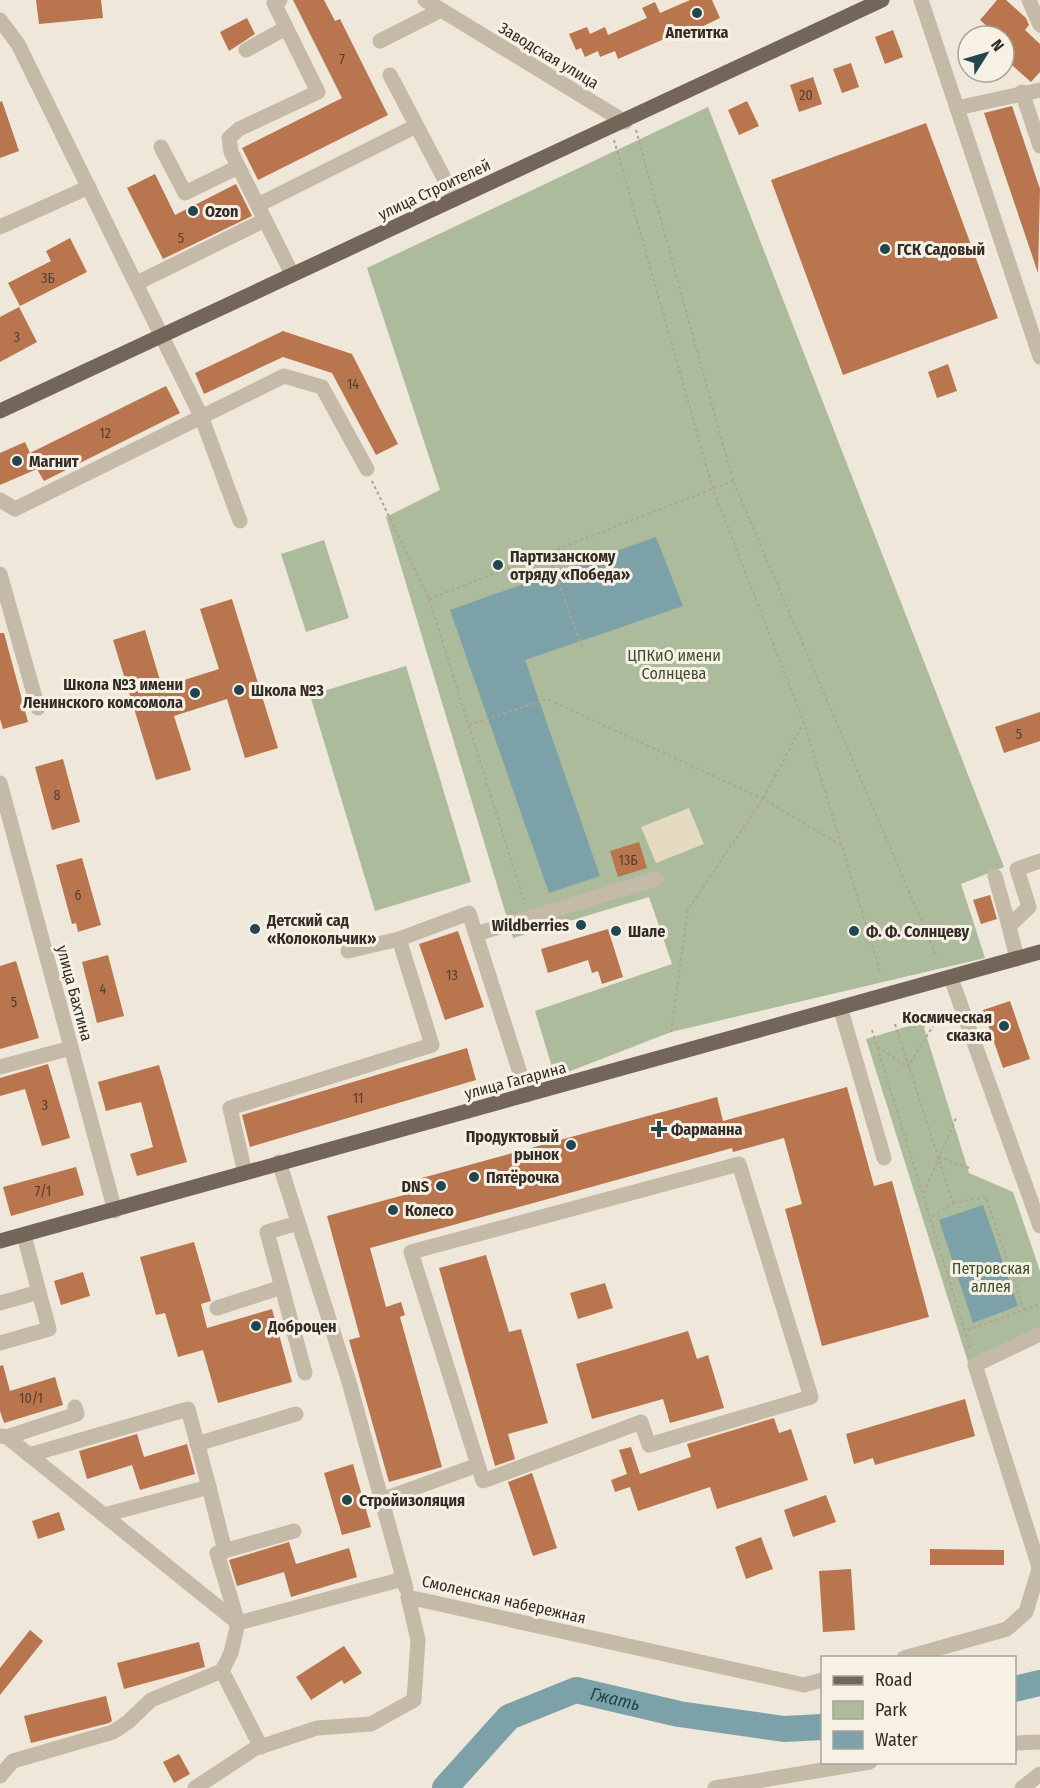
<svg xmlns="http://www.w3.org/2000/svg" width="1040" height="1788" viewBox="0 0 1040 1788" font-family="'Fira Sans Condensed',sans-serif">
	<style>
		.green { fill: #acbb9b }
		.plaza { fill: #e5dac2 }
		.water { fill: #7ca1a8 }
		.lines { fill: none; stroke-linecap: round; stroke-linejoin: round }
		.river { stroke: #7ca1a8; stroke-width: 26 }
		.building { fill: #b9754d }
		.path { stroke: #b0a391; stroke-width: 2; stroke-dasharray: 3 3; stroke-linecap: butt }
		.minor { stroke: #c5b9a7; stroke-width: 15 }
		.major { stroke: #736559; stroke-width: 15 }
		.poi-dot { fill: #21464f; stroke: #f7f1e5; stroke-width: 2 }
		.labels { text-anchor: middle; stroke-width: 6; stroke-linejoin: round; paint-order: stroke }
		.number-label { font-size: 14px; fill: #543e30 }
		.poi-label { font-size: 16px; font-weight: bold; fill: #322c27; stroke: #f7f1e5; text-anchor: start }
		.street-label { font-size: 16px; fill: #322c27; stroke: #f7f1e5 }
		.park-label { font-size: 16px; fill: #3e4e2d; stroke: #f7f1e5 }
		.water-label { font-size: 18px; font-style: italic; fill: #21464f; stroke: #f7f1e5 }
	</style>
	<rect width="100%" height="100%" fill="#eee7da"/>
	<g class="green">
		<path d="M708,107L1004,867L961,884L985,958L671,1032L555,1077L535,1011L672,964L649,897L513,938L386,517L440,490L367,268Z"/>
		<path d="M324,540L349,618L306,632L281,554Z"/>
		<path d="M406,666L471,882L375,911L310,695Z"/>
		<path d="M932,1019L924,1028L969,1173L1013,1192L1040,1271V1328L968,1362L866,1039Z"/>
	</g>
	<path class="plaza" d="M689,808L704,844L656,863L641,827Z"/>
	<g class="water">
		<path d="M656,537L683,606L525,660L600,876L549,893L450,610Z"/>
		<path d="M983,1205L1018,1306L973,1323L939,1220Z"/>
	</g>
	<g class="lines">
		<g class="river">
			<path d="M1014,1689L1040,1683"/>
			<path id="s1" d="M445,1788L509,1717L576,1690L679,1714L784,1729L822,1727"/>
		</g>
	</g>
	<g class="building">
		<path d="M36,0H101L103,18L39,24Z"/>
		<path d="M293,0H324L335,21L340,19L388,115L258,180L242,148L342,98Z"/>
		<path d="M690,0H712L720,18L687,34L685,30L618,59L615,51L600,57L598,51L585,57L581,48L576,50L569,34L587,27L590,34L605,27L608,35L647,18L642,8L655,2L660,13Z"/>
		<path d="M997,0H1006L1026,18L1029,25L1025,30L1040,44V72L1031,82L1004,58V36H998L980,20Z"/>
		<path d="M247,18L255,34L229,51L220,32Z"/>
		<path d="M893,30L903,57L885,64L875,37Z"/>
		<path d="M851,63L859,87L842,93L833,69Z"/>
		<path d="M813,77L822,104L799,112L790,85Z"/>
		<path d="M2,101L19,151L0,158V102Z"/>
		<path d="M747,101L759,126L739,135L728,110Z"/>
		<path d="M1012,106L1040,189L1038,273L984,113Z"/>
		<path d="M926,123L998,318L843,375L771,180Z"/>
		<path d="M155,174L175,215L236,184L252,216L163,259L127,188Z"/>
		<path d="M70,238L87,272L20,306L8,283L51,261L46,251Z"/>
		<path d="M19,307L37,342L0,362V317Z"/>
		<path d="M283,331L352,354L398,444L376,455L332,373L283,357L204,394L195,373Z"/>
		<path d="M948,364L957,391L937,398L928,372Z"/>
		<path d="M166,386L180,413L44,481L37,469L0,485V453L25,442L30,453Z"/>
		<path d="M232,599L278,748L245,758L227,699L174,716L191,770L156,780L113,640L145,630L162,687L219,669L200,609Z"/>
		<path d="M0,633H4L28,722L3,729L0,719Z"/>
		<path d="M1040,712V741L1004,753L995,727Z"/>
		<path d="M63,759L80,822L52,830L35,767Z"/>
		<path d="M639,842L647,868L618,877L610,851Z"/>
		<path d="M82,858L101,925L78,932L76,923L72,924L56,865Z"/>
		<path d="M990,895L997,919L981,924L973,900Z"/>
		<path d="M608,929L623,977L602,984L598,971L592,973L588,960L548,973L541,949Z"/>
		<path d="M458,931L484,1007L445,1020L419,944Z"/>
		<path d="M108,955L124,1016L97,1023L82,962Z"/>
		<path d="M16,961L39,1038L0,1049V966Z"/>
		<path d="M1010,1001L1030,1059L1003,1068L983,1010Z"/>
		<path d="M467,1048L476,1080L250,1147L242,1115Z"/>
		<path d="M48,1064L70,1138L42,1146L25,1089L0,1096V1078Z"/>
		<path d="M159,1065L187,1162L137,1176L130,1154L153,1147L141,1102L106,1111L98,1082Z"/>
		<path d="M847,1087L874,1186L892,1181L929,1317L822,1346L785,1209L802,1204L784,1138L733,1152L732,1148L370,1248L386,1307L401,1302L405,1315L400,1317L442,1467L389,1482L349,1340L360,1337L327,1216L415,1192L411,1181L717,1097L723,1121Z"/>
		<path d="M76,1167L84,1195L11,1216L3,1187Z"/>
		<path d="M194,1242L211,1301L201,1304L207,1328L272,1309L292,1382L218,1403L203,1350L178,1357L165,1313L156,1315L140,1257Z"/>
		<path d="M486,1255L509,1332L521,1329L548,1423L508,1434L515,1459L495,1466L439,1268Z"/>
		<path d="M83,1272L90,1296L61,1305L54,1281Z"/>
		<path d="M605,1283L613,1308L578,1319L570,1293Z"/>
		<path d="M688,1331L697,1359L708,1355L724,1408L670,1423L663,1399L592,1419L576,1364Z"/>
		<path d="M3,1365L10,1391L55,1377L63,1405L4,1423L0,1411V1366Z"/>
		<path d="M965,1399L975,1436L875,1465L873,1458L854,1464L846,1434Z"/>
		<path d="M774,1418L779,1433L791,1429L808,1480L717,1509L710,1487L638,1511L630,1487L615,1492L611,1480L627,1474L619,1450L631,1447L640,1474L691,1457L687,1444Z"/>
		<path d="M137,1434L144,1457L187,1444L195,1474L140,1490L132,1465L87,1479L79,1451Z"/>
		<path d="M353,1464L371,1527L342,1535L324,1473Z"/>
		<path d="M532,1473L557,1548L533,1556L508,1482Z"/>
		<path d="M826,1495L836,1522L793,1537L784,1510Z"/>
		<path d="M59,1512L65,1530L38,1539L32,1521Z"/>
		<path d="M761,1537L773,1569L746,1579L735,1547Z"/>
		<path d="M289,1542L296,1564L349,1548L357,1577L291,1597L284,1572L237,1586L229,1560Z"/>
		<path d="M930,1549L1004,1550V1565H930Z"/>
		<path d="M851,1569L855,1630L823,1632L819,1571Z"/>
		<path d="M30,1630L43,1641L0,1695V1668Z"/>
		<path d="M199,1642L205,1667L124,1689L117,1663Z"/>
		<path d="M344,1646L362,1673L344,1684L342,1680L311,1700L296,1677Z"/>
		<path d="M106,1696L112,1721L109,1723L31,1743L24,1716Z"/>
		<path d="M179,1754L190,1774L174,1783L163,1762Z"/>
	</g>
	<g class="lines">
		<g class="path">
			<path d="M636,130L733,481L937,957"/>
			<path d="M614,140L713,489L804,723L880,971"/>
			<path d="M372,481L429,599L525,904"/>
			<path d="M548,554L583,649"/>
			<path d="M429,599L733,481"/>
			<path d="M469,725L547,699L763,799L841,845"/>
			<path d="M895,1024L953,1203L930,1218"/>
			<path d="M872,1030L971,1351"/>
			<path d="M671,1032L688,909L763,799L803,724"/>
			<path d="M877,1047L908,1067L942,1011"/>
			<path d="M938,1157L972,1169"/>
			<path d="M924,1193L956,1118"/>
			<path d="M953,1203L986,1197L1024,1310L965,1331"/>
			<path d="M1024,1310L1040,1304"/>
		</g>
		<g class="minor">
			<path d="M280,0L274,3L318,92L239,129L229,138L231,152L292,274"/>
			<path d="M425,0L625,122"/>
			<path d="M921,0L1040,357"/>
			<path d="M1029,0L1040,25"/>
			<path d="M0,20L18,44L201,416L240,521"/>
			<path d="M380,41L441,10"/>
			<path d="M246,50L286,28"/>
			<path d="M390,75L455,199"/>
			<path d="M1022,92L1040,146"/>
			<path d="M957,108L1040,90"/>
			<path d="M161,147L185,193L238,167"/>
			<path d="M258,205L416,126"/>
			<path d="M0,227L89,187"/>
			<path d="M137,283L265,220"/>
			<path d="M0,500L15,509L284,376L322,387L367,469"/>
			<path d="M0,574L38,708"/>
			<path d="M0,783L115,1211"/>
			<path d="M995,876L1009,926"/>
			<path d="M476,934L656,879"/>
			<path d="M348,951L399,939"/>
			<path d="M1017,959L1009,926L1029,907L1017,869L1040,861"/>
			<path d="M951,978L1040,1226"/>
			<path d="M841,1010L884,1158"/>
			<path d="M0,1067L71,1048"/>
			<path d="M279,1162L349,1382L406,1588"/>
			<path d="M245,1173L230,1108L432,1045L399,939L469,913L527,1095"/>
			<path d="M298,1223L267,1232L305,1373"/>
			<path d="M0,1303L39,1292L24,1235"/>
			<path d="M217,1308L282,1287"/>
			<path d="M1040,1334L975,1365L1040,1570"/>
			<path d="M0,1343L49,1329L39,1292"/>
			<path d="M0,1436L7,1437L77,1414L75,1407"/>
			<path d="M7,1437L238,1623"/>
			<path d="M197,1444L296,1414"/>
			<path d="M29,1455L188,1409L209,1487L104,1515"/>
			<path d="M209,1487L225,1551"/>
			<path d="M381,1500L478,1465L411,1252L739,1164L811,1397L649,1445L641,1422L483,1481L478,1465"/>
			<path d="M238,1623L217,1553L294,1531"/>
			<path d="M904,1658L1007,1629L1026,1612L1040,1566"/>
			<path d="M222,1671L261,1747"/>
			<path d="M1014,1743L1040,1742"/>
			<path d="M0,1776L13,1761L113,1732L128,1722L151,1700L222,1671L231,1653L238,1623L403,1579"/>
			<path d="M195,1788L254,1749L317,1728L371,1724L414,1700L418,1640L408,1597L804,1685L822,1680"/>
			<path d="M715,1788L870,1762"/>
			<path d="M1022,1788L1040,1774"/>
		</g>
		<g class="major">
			<path d="M0,411L882,0"/>
			<path d="M0,1241L1040,952"/>
		</g>
	</g>
	<g class="poi-dot">
		<circle cx="697" cy="13" r="6"/>
		<circle cx="193" cy="211" r="6"/>
		<circle cx="885" cy="249" r="6"/>
		<circle cx="17" cy="461" r="6"/>
		<circle cx="498" cy="565" r="6"/>
		<circle cx="239" cy="690" r="6"/>
		<circle cx="195" cy="693" r="6"/>
		<circle cx="581" cy="925" r="6"/>
		<circle cx="255" cy="929" r="6"/>
		<circle cx="616" cy="931" r="6"/>
		<circle cx="854" cy="931" r="6"/>
		<circle cx="1004" cy="1026" r="6"/>
		<path d="M656 1120h6v6h6v6h-6v6h-6v-6h-6v-6h6z"/>
		<circle cx="571" cy="1145" r="6"/>
		<circle cx="474" cy="1177" r="6"/>
		<circle cx="441" cy="1186" r="6"/>
		<circle cx="393" cy="1210" r="6"/>
		<circle cx="256" cy="1326" r="6"/>
		<circle cx="347" cy="1500" r="6"/>
	</g>
	<g class="labels">
		<g class="number-label">
			<text x="342" y="64">7</text>
			<text x="806" y="100">20</text>
			<text x="181" y="243">5</text>
			<text x="48" y="283">3Б</text>
			<text x="17" y="342">3</text>
			<text x="353" y="389">14</text>
			<text x="105" y="438">12</text>
			<text x="1019" y="739">5</text>
			<text x="57" y="800">8</text>
			<text x="628" y="865">13Б</text>
			<text x="78" y="900">6</text>
			<text x="452" y="980">13</text>
			<text x="103" y="994">4</text>
			<text x="14" y="1007">5</text>
			<text x="358" y="1103">11</text>
			<text x="45" y="1110">3</text>
			<text x="43" y="1196">7/1</text>
			<text x="31" y="1403">10/1</text>
		</g>
		<g class="poi-label">
			<text x="697" y="38" text-anchor="middle">Апетитка</text>
			<text x="205" y="217">Ozon</text>
			<text x="897" y="255">ГСК Садовый</text>
			<text x="29" y="467">Магнит</text>
			<text x="510" y="562">Партизанскому<tspan x="510" dy="18">отряду «Победа»</tspan></text>
			<text x="183" y="690" text-anchor="end">Школа №3 имени<tspan x="183" dy="18">Ленинского комсомола</tspan></text>
			<text x="251" y="696">Школа №3</text>
			<text x="267" y="926">Детский сад<tspan x="267" dy="18">«Колокольчик»</tspan></text>
			<text x="569" y="931" text-anchor="end">Wildberries</text>
			<text x="628" y="937">Шале</text>
			<text x="866" y="937">Ф. Ф. Солнцеву</text>
			<text x="992" y="1023" text-anchor="end">Космическая<tspan x="992" dy="18">сказка</tspan></text>
			<text x="671" y="1135">Фарманна</text>
			<text x="559" y="1142" text-anchor="end">Продуктовый<tspan x="559" dy="18">рынок</tspan></text>
			<text x="486" y="1183">Пятёрочка</text>
			<text x="429" y="1192" text-anchor="end">DNS</text>
			<text x="405" y="1216">Колесо</text>
			<text x="268" y="1332">Доброцен</text>
			<text x="359" y="1506">Стройизоляция</text>
		</g>
		<g class="street-label">
			<text transform="translate(549 55) rotate(31)" y="6">Заводская улица</text>
			<text transform="translate(434 189) rotate(-25)" y="6">улица Строителей</text>
			<text transform="translate(75 993) rotate(75)" y="6">улица Бахтина</text>
			<text transform="translate(515 1080) rotate(-15)" y="6">улица Гагарина</text>
			<text transform="translate(504 1599) rotate(13)" y="6">Смоленская набережная</text>
		</g>
		<g class="park-label">
			<text x="674" y="661">ЦПКиО имени<tspan x="674" dy="18">Солнцева</tspan></text>
			<text x="991" y="1274">Петровская<tspan x="991" dy="18">аллея</tspan></text>
		</g>
		<g class="water-label">
			<text dy="6" stroke="none"><textPath href="#s1" startOffset="208">Гжать</textPath></text>
		</g>
	</g>
	<rect x="821" y="1656" width="195" height="108" fill="#f7f1e5" stroke="#a8a299" stroke-width="1.5"/>
	<rect x="833" y="1676" width="30" height="9" fill="#736559" stroke="#a8a299" stroke-width="1.5"/>
	<text x="875" y="1686" font-size="18" fill="#322c27">Road</text>
	<rect x="833" y="1701" width="30" height="18" fill="#acbb9b" stroke="#a8a299" stroke-width="1.5"/>
	<text x="875" y="1716" font-size="18" fill="#322c27">Park</text>
	<rect x="833" y="1731" width="30" height="18" fill="#7ca1a8" stroke="#a8a299" stroke-width="1.5"/>
	<text x="875" y="1746" font-size="18" fill="#322c27">Water</text>
	<g transform="translate(986 54) rotate(53)"><circle r="28" fill="#f7f1e5" stroke="#a8a299" stroke-width="1.5"/>
	<path d="M0-4.5L10 22L0 15L-10 22Z" fill="#21464f"/>
	<text y="-9" font-size="16" font-weight="bold" text-anchor="middle" fill="#322c27">N</text>
	</g>
</svg>
